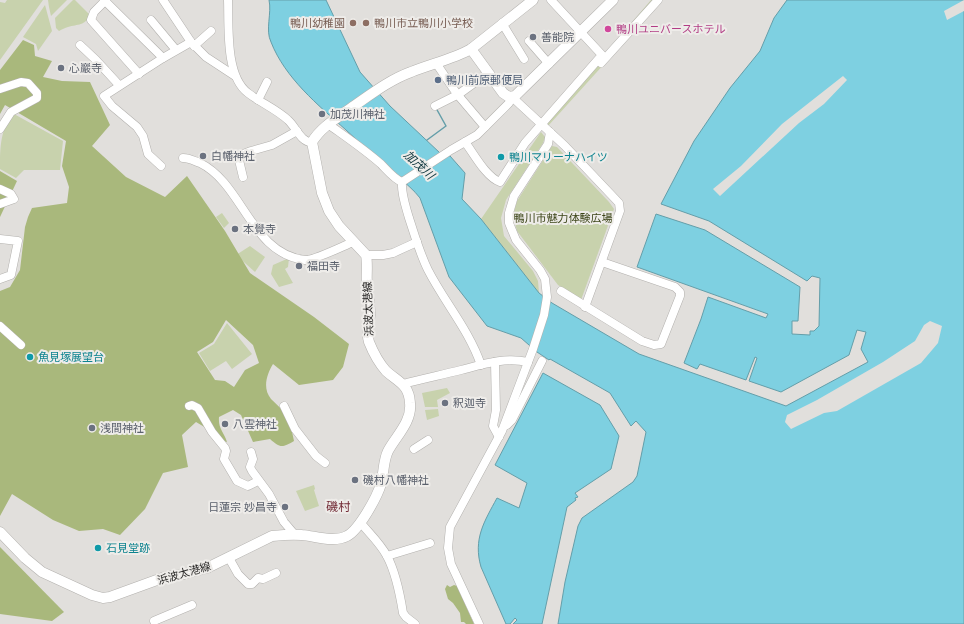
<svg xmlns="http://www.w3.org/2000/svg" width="964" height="624" viewBox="0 0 964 624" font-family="Mulish,'Noto Sans JP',sans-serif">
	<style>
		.green { fill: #c8d2ad }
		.forest { fill: #a9b87c; fill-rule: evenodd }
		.water { fill: #7ed0e1; stroke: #649ea9 }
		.pier { fill: #e1dfdc }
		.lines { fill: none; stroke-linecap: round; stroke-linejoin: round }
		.stream { stroke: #649ea9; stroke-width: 1.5 }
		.minor-casing { stroke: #b3b1ae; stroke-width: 9 }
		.major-casing { stroke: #b3b1ae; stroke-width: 11 }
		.minor { stroke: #fff; stroke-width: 8 }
		.major { stroke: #fff; stroke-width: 10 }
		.education-dot { fill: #8d6e63; stroke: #eeece9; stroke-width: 1.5 }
		.hotel-dot { fill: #d1479c; stroke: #eeece9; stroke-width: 1.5 }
		.worship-dot { fill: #6b7280; stroke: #eeece9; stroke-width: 1.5 }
		.service-dot { fill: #5c6f8a; stroke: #eeece9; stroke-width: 1.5 }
		.culture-dot { fill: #0f9aa8; stroke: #eeece9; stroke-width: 1.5 }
		.labels { text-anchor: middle; stroke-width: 4; stroke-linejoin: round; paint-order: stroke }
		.education-label { font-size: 11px; fill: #785e54; stroke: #eeece9; text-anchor: end }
		.hotel-label { font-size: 11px; fill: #b23c85; stroke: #eeece9; text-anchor: start }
		.worship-label { font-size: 11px; fill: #5b616d; stroke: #eeece9; text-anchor: start }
		.service-label { font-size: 11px; fill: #4e5e75; stroke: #eeece9; text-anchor: start }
		.culture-label { font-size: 11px; fill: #0d838f; stroke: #eeece9; text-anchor: start }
		.park-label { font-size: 11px; fill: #3b4417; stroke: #eeece9 }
		.street-label { font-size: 11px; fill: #292827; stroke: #eeece9 }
		.water-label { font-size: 12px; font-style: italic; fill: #0f373f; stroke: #eeece9 }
		.neighbourhood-label { font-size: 12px; fill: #732c37; stroke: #eeece9 }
	</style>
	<rect width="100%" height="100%" fill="#e1dfdc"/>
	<g class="green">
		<path d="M7,0H43L0,60V2L5,3Z"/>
		<path d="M48,0H67L51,16L49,7Z"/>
		<path d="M73,0H75L90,15C85,26 78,24 68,27C65,28 62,29 59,31L56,28L55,18Z"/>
		<path d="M651,0H662L548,126L546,122Z"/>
		<path d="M45,5L52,31L38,51L36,44L23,37Z"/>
		<path d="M14,114L63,141L60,170H24L16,178L0,169C0,148 0,128 14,114Z"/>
		<path d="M541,132L545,137L543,143L506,200L501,218L504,236L533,271L538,281L539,293L481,219Z"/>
		<path d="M552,146L557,147L609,202L614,209L581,300L558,285L517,231L513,215L517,201Z"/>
		<path d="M222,213L229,223L224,228L216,217Z"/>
		<path d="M250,246L265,257L255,272L236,255Z"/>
		<path d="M289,258L288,267L285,269L293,283L279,287L271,274L273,265Z"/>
		<path d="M227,323L252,354L232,369L226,361L210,371L199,353L214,344Z"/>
		<path d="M447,388L450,393L437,400L438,407H425L422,393Z"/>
		<path d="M438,409L439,416L427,420L425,410Z"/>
		<path d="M314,485L315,489L314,490L319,506L305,511L296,491Z"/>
	</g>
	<g class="forest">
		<path d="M23,40L34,45L35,56L52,61L43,77L62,81L90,82L110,125L92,146L126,177L165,197L187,176L225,231L250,273L314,317L349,344L343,367L333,380L299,385L273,364C267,374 262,388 271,399C275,403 280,407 284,412C290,420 292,431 294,441C282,448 280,448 270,439L253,442L241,415L233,410L219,417C218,429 224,432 227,442L223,441L218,435L196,422L182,435L188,467L163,473L145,509L120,535L103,529L79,531L53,520L12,494L0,516V291L10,287L20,270L25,227L28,217L32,208L67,203L69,187L62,166L66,141L5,105L0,114V70ZM226,320L253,345L259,363L245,370L234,387L225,381L215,380L197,352L213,342Z"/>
		<path d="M0,171L17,181L0,217Z"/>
		<path d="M0,547L64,612L52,621L0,614Z"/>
		<path d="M447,585L450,587L454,585L457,586L474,624H466L464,622H461L460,613L453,603L448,599L445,589Z"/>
	</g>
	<g class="water">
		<path d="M269,0H326L360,72L390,106L440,153L450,156L465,173L462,199L481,219L539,293L552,303L639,354L786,406L868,362L861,349L866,332L857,330L849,355L781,392L749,381L757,358L755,357L746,380L700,364L697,369L684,363L701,319L708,297L766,318L768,314L637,267L656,214L705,230L800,287L798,321H792V334L810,335V331H814L819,326L820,278L812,276L807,281L709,221L661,204L694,141L730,88L760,51L774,18L787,0H964V624H558L565,582L578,526L582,518L633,482L637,476L646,432L636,421L631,426L610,393L550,359L549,360L537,352L521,338L487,326L449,277L420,198C414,190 406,184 399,177C381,161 363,146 346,130C318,105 285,78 271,42C265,30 272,13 269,0Z"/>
		<path d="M543,373L600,405L619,436L611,469L575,493L578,497L575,498L576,500L567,507L542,624H513L517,620L515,618L510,624H506L481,567C473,539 484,522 497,498L519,508L527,483L495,465Z"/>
	</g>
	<g class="pier">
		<path d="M964,0V11L947,20L944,11Z"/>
		<path d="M843,76L847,80L824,104L799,123L720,196L713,189L741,166L782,124Z"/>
		<path d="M930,321L942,326L938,343L921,363L837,411L824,413L791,429L785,422L787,415L817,400L883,362L915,341L924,325Z"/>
	</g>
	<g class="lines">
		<path class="stream" d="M427,140L446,126L436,108"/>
		<g class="minor-casing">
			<g id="minor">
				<path d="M104,0L163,58"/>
				<path d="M106,0L94,12L91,20L139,74"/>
				<path d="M163,0L191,42L206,57L235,76"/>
				<path d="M228,0C229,26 225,76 248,93C261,103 276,109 288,120C296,127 301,143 312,142"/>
				<path d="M151,20L176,50"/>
				<path d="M502,23L524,59"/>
				<path d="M529,41L549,64"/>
				<path d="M80,45L96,60L119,85"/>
				<path d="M194,46L211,31"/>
				<path d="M436,63L457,94L485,127"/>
				<path d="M601,63L658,0"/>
				<path d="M0,89L21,82L28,83L37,93V98L11,112L0,129"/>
				<path d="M258,100L267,82"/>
				<path d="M435,106L459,94L488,73"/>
				<path d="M328,124C346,137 364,149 381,164C387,170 394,179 402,182"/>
				<path d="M465,142C474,154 486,177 500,182L525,143L602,55L551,0"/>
				<path d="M183,158C190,158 194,161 200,163C243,184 251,254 305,260C313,261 343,246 353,242"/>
				<path d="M161,166L148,154L143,136L137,127L112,106L104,96L163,58L191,42"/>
				<path d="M243,177L238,156L251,151L272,145L297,131"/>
				<path d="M0,189L11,194L14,199L0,204"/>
				<path d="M0,239L18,241L11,275L0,279"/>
				<path d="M366,255H383L393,253L417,242"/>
				<path d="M561,291L642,341L654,345L661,344L680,296V292L675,287L602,262"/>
				<path d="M0,326L21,345"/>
				<path d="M495,362L496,410L493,426L499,437"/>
				<path d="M481,365C469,330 445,303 428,270C420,254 415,236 409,218C406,207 401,194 402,182L451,150L477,135L509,103L512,97L565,146L619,203L620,211L585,307"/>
				<path d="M403,384C422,379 441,375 461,370C484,364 504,357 528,362"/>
				<path d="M189,406L192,405L198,408L212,432L225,448L226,451L224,459L237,481L248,486L258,481"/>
				<path d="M284,406L295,429L316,456L325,463"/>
				<path d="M507,425L512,420L542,361"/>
				<path d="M414,449L428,440"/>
				<path d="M251,452L253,459L250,467L252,471L269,494L284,522L295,535"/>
				<path d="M360,522C369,533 380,543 387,556C396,573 400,594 403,613L406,617L415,624"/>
				<path d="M387,556L430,543"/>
				<path d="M229,558L238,574L248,584H252L258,578L263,579L276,573"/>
				<path d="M154,621L192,605"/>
				<path d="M479,624L451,564L448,548L450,527L502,431L533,349L544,315L547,297L545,279L540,270L516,240L509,223V213L514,196L548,144L550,132"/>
			</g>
		</g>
		<g class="major-casing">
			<g id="major">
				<path d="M471,49L503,93L509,97L515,96L613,0"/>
				<path d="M0,532L25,558L42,572L92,595L103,598L110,597L165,577L184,574L207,568L272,536C282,535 292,534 302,535C315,536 334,543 347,536C359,530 377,497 381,484C384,473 383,461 388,451C396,436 412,422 410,403C409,384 398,382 386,371C379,363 373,352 369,342C366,333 369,324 370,315C370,305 368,295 367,285C366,275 368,265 366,255L339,226L329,211L322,193L312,142C321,127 337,118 351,108C370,95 389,80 411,72C431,64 453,59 471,49L533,0"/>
			</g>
		</g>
		<use href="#minor" class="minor"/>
		<use href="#major" class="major"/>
	</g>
	<g class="education-dot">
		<circle cx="353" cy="23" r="4"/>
		<circle cx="366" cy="23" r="4"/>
	</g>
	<circle class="hotel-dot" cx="608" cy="29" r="4"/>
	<g class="worship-dot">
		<circle cx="533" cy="37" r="4"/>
		<circle cx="61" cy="68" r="4"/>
		<circle cx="322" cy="114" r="4"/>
		<circle cx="203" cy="156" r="4"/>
		<circle cx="235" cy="229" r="4"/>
		<circle cx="299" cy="266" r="4"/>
		<circle cx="445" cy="403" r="4"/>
		<circle cx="225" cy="424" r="4"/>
		<circle cx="92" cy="428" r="4"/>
		<circle cx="355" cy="480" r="4"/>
		<circle cx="285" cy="507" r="4"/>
	</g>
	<circle class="service-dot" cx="438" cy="80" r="4"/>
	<g class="culture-dot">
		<circle cx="501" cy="157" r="4"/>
		<circle cx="30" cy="357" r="4"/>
		<circle cx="98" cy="548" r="4"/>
	</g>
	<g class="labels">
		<g class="education-label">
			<text x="345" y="27">鴨川幼稚園</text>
			<text x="374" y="27" text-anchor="start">鴨川市立鴨川小学校</text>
		</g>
		<g class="hotel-label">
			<text x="616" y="33">鴨川ユニバースホテル</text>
		</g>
		<g class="worship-label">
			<text x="541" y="41">善能院</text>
			<text x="69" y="72">心巖寺</text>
			<text x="330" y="118">加茂川神社</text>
			<text x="211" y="160">白幡神社</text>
			<text x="243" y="233">本覺寺</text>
			<text x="307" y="270">福田寺</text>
			<text x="453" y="407">釈迦寺</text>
			<text x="233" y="428">八雲神社</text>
			<text x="100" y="432">浅間神社</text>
			<text x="363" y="484">磯村八幡神社</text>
			<text x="277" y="511" text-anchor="end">日蓮宗 妙昌寺</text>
		</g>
		<g class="service-label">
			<text x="446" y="84">鴨川前原郵便局</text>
		</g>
		<g class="culture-label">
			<text x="509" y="161">鴨川マリーナハイツ</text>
			<text x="38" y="361">魚見塚展望台</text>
			<text x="106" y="552">石見堂跡</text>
		</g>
		<g class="park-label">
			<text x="563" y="222">鴨川市魅力体験広場</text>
		</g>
		<g class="street-label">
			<text transform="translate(368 309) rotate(-92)" y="4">浜波太港線</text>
			<text transform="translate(184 573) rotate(-16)" y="4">浜波太港線</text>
		</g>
		<g class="water-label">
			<text transform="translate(419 165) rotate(43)" y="4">加茂川</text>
		</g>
		<g class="neighbourhood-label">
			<text x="338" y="511">磯村</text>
		</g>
	</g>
</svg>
